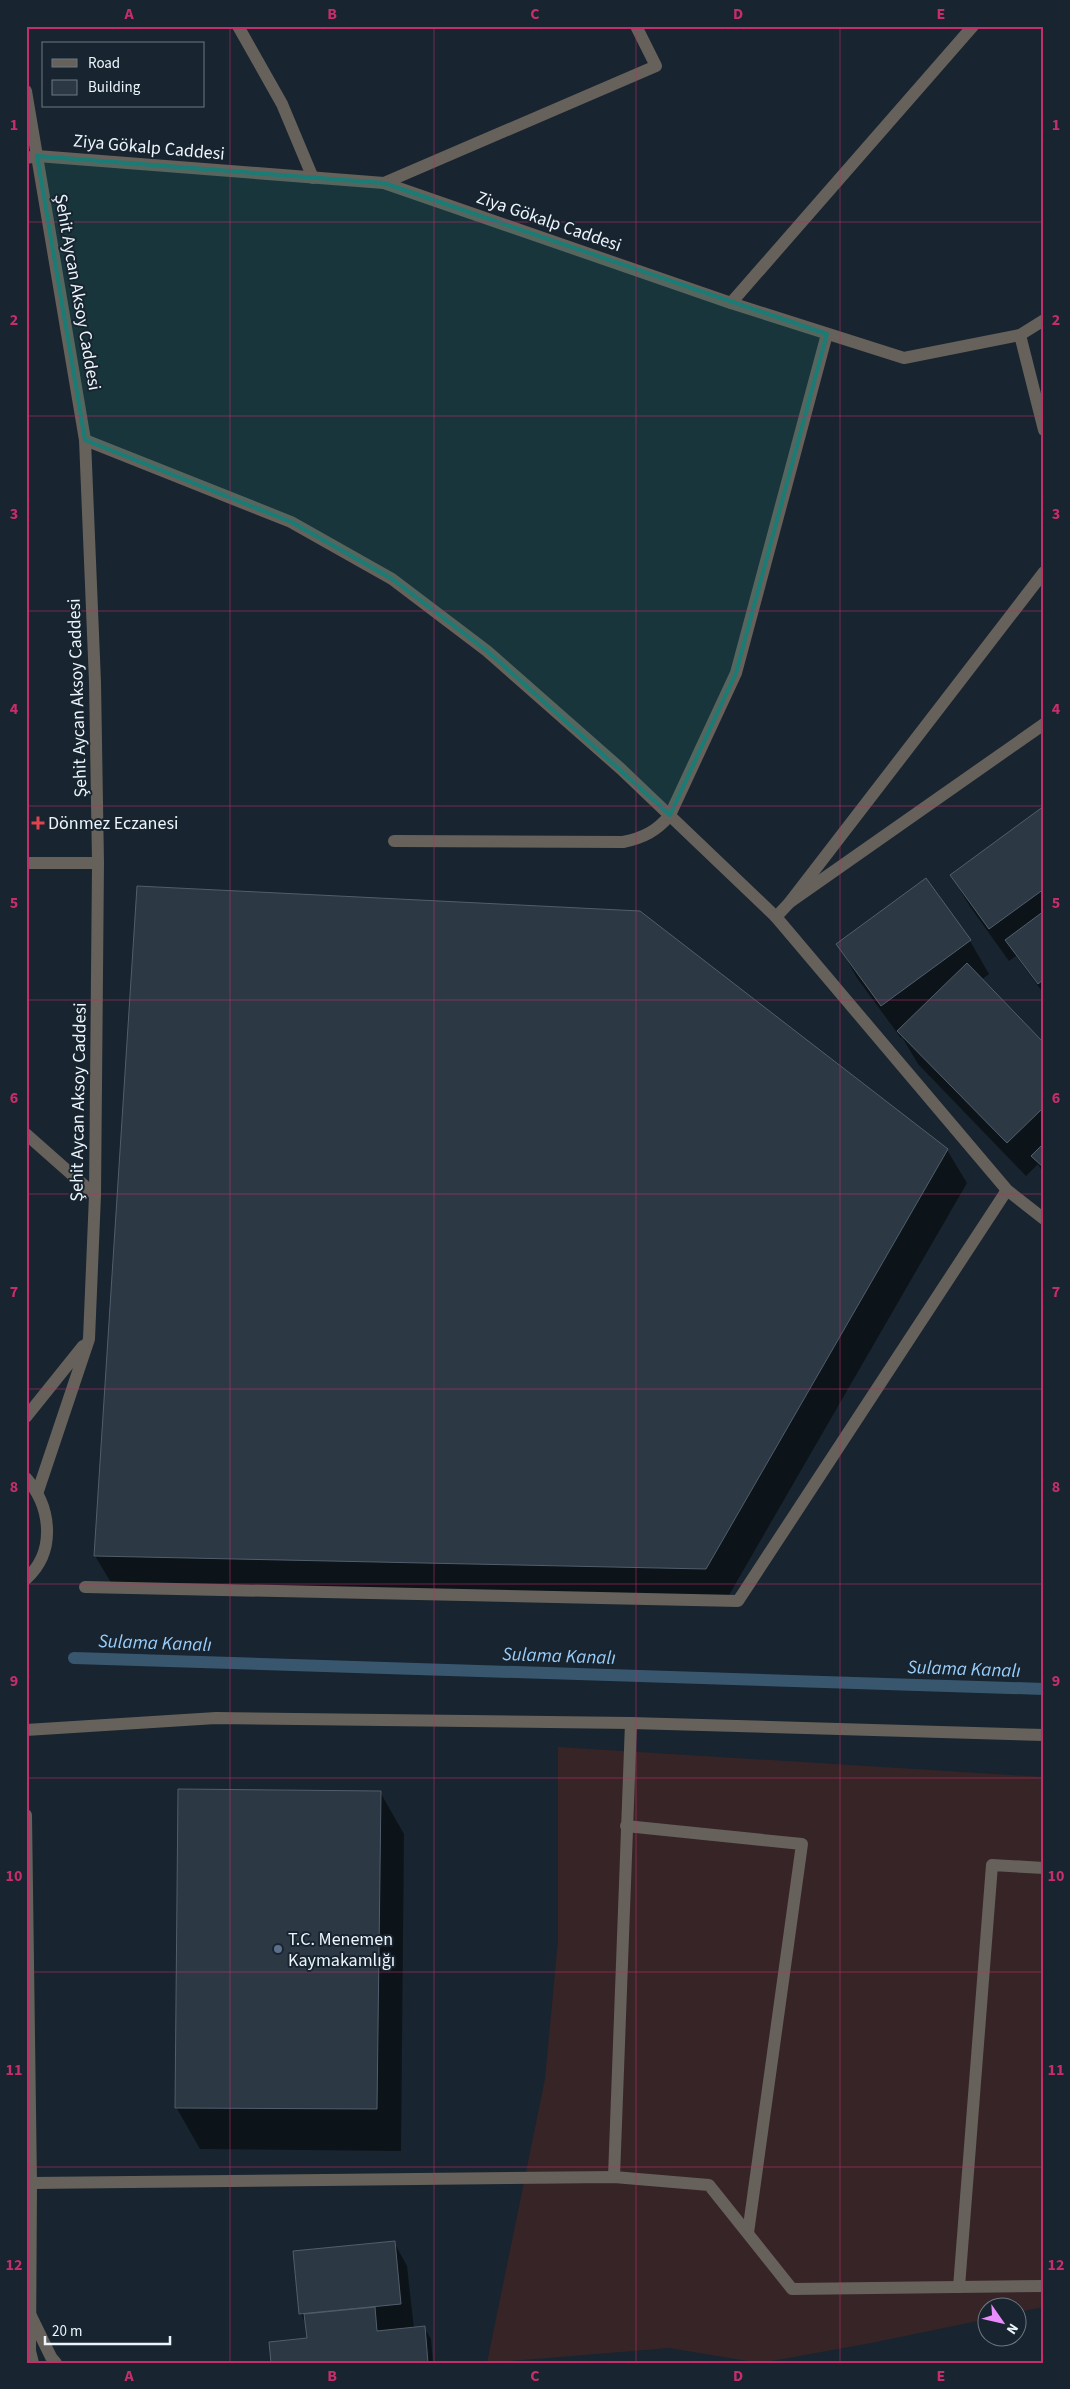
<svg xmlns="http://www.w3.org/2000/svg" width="1070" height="2389" viewBox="0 0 1070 2389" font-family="'Source Sans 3',sans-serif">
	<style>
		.industrial { fill: #372427 }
		.shadow { fill: #0007 }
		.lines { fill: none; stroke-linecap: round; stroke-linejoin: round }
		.stream { stroke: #39566f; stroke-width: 12 }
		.building { fill: #2c3945; stroke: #515e6b }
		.service { stroke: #66615a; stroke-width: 12 }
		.minor { stroke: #66615a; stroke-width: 12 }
		.tertiary { stroke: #66615a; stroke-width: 12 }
		.marked { fill: #1a7c75; fill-opacity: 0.2; stroke: #1a7c75; stroke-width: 4; stroke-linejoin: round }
		.grid { fill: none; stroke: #c62e6b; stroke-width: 1; stroke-opacity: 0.55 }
		.health-dot { fill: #e0444e; stroke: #18242f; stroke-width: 2 }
		.service-dot { fill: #5c6f8a; stroke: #18242f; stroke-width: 2 }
		.labels { text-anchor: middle; stroke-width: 4; stroke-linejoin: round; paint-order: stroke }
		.street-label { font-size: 18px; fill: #ecf5fc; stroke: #18242f }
		.poi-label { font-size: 18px; fill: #ecf5fc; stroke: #18242f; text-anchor: start }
		.water-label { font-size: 19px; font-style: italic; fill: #99cdfa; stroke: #18242f }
		.neatline { fill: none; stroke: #c62e6b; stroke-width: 2 }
		.grid-label { font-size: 16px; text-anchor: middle; font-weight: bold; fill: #c62e6b }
	</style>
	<rect width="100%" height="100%" fill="#18242f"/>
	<path class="industrial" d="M558,1747L1044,1777V2307L1018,2312V2306H988L987,2319L871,2343L760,2363L669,2348L487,2363L545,2079L558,1940Z"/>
	<g class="shadow">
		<path d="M1044,808V994L1016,956L1009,961L971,908L951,875Z"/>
		<path d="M970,941L989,974L981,980L1044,1045V1175L1038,1164L1026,1176L918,1064L902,1037L901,1038L857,978L838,944Z"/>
		<path d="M947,1150L967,1183L725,1602L115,1589L95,1556Z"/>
		<path d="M380,1792L404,1834L401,2151L200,2149L176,2107Z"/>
		<path d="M394,2242L407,2266L414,2329L424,2328L431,2339L433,2363H272L308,2339L306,2324L301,2314L295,2252Z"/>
	</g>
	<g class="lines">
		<path class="stream" d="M74,1658L1044,1689"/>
	</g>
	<g class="building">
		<path d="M1044,806V889L989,929L950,875Z"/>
		<path d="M926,878L971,940L881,1006L836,944Z"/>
		<path d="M137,886L640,911L948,1149L706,1569L94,1556Z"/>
		<path d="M1044,911V979L1038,984L1005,940Z"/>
		<path d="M967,963L1044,1043V1107L1007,1143L897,1031Z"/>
		<path d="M1044,1143V1168L1031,1156Z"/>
		<path d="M178,1789L381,1791L377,2109L175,2108Z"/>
		<path d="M395,2241L401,2304L299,2314L293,2251Z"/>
		<path d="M375,2307L377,2331L425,2326L428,2363H271L269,2342L307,2338L304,2314Z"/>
	</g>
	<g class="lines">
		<g class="service">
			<path d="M394,841L623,842C643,838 657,831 670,815"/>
			<path d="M85,1587L738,1601L1007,1190"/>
			<path d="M30,2314L51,2357L56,2363"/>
		</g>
		<g class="minor">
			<path d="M238,26L282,104L313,178"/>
			<path d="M384,183L656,66L636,26"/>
			<path d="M731,303L973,26"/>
			<path d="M1020,335L1044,430"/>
			<path d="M85,440L291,522L392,579L487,651L621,769L776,917L1007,1190L1044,1219"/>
			<path d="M670,815L736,673L827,334"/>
			<path d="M26,863H98"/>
			<path d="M790,902L1044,572"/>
			<path d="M776,917L790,902L1044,724"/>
			<path d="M26,1134L95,1195"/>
			<path d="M626,1826L802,1844L748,2233"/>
			<path d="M614,2177L631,1723"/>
			<path d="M31,2183L614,2177L709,2185L792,2289L1044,2286"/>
			<path d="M959,2287L992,1865L1044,1868"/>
		</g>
		<g class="tertiary">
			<path d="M26,91L85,440L95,682L98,863L95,1195L89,1339L38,1491"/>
			<path d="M26,158L37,156L384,183L731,303L904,358L1020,335L1044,320"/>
			<path d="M26,1417L83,1346"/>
			<path d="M26,1478C51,1506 57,1551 26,1579"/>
			<path d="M26,1730L216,1718L631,1723L1044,1735"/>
			<path d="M26,1815L31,2183L30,2351L33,2363"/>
		</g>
	</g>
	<path class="marked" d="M37,156L384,183L827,334L736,673L670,815L487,651L392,579L291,522L85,440Z"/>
	<path class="grid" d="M230,26V2363M434,26V2363M636,26V2363M840,26V2363M26,222H1044M26,416H1044M26,611H1044M26,806H1044M26,1000H1044M26,1194H1044M26,1389H1044M26,1584H1044M26,1778H1044M26,1972H1044M26,2167H1044"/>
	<path class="health-dot" d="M35.5 815.5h5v5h5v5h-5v5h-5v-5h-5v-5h5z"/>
	<circle class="service-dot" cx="278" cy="1949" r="5"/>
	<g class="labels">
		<g class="street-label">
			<text transform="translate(149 147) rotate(5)" y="6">Ziya Gökalp Caddesi</text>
			<text transform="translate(549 221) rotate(19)" y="6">Ziya Gökalp Caddesi</text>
			<text transform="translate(78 292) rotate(80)" y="6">Şehit Aycan Aksoy Caddesi</text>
			<text transform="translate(77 698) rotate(-92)" y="6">Şehit Aycan Aksoy Caddesi</text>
			<text transform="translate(78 1102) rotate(-89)" y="6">Şehit Aycan Aksoy Caddesi</text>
		</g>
		<g class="poi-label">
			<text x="48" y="829">Dönmez Eczanesi</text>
			<text x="288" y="1945">T.C. Menemen<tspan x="288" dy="21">Kaymakamlığı</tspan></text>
		</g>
		<g class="water-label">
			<text transform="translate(155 1642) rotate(2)" y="7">Sulama Kanalı</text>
			<text transform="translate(559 1655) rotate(2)" y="7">Sulama Kanalı</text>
			<text transform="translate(964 1668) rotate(2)" y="7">Sulama Kanalı</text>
		</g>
	</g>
	<rect width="1070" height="2389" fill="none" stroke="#18242f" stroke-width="55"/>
	<rect x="42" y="42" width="162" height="65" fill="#18242f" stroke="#6d7881"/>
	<rect x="52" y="59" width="25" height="8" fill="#66615a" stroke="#6d7881"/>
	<text x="88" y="68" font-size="15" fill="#ecf5fc">Road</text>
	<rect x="52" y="80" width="25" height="15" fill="#2c3945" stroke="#6d7881"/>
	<text x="88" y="92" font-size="15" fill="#ecf5fc">Building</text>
	<g transform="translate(1002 2322) rotate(124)"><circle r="24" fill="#18242f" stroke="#6d7881"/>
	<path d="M0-4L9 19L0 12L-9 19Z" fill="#e98dfd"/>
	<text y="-8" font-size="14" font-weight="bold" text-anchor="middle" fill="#ecf5fc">N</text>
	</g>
	<path d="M45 2336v8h125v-8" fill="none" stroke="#ecf5fc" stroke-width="2.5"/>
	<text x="52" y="2336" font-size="15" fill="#ecf5fc" stroke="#18242f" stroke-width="4" paint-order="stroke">20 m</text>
	<rect x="28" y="28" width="1014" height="2334" class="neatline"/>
	<g class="grid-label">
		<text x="129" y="19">A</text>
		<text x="332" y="19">B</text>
		<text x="535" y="19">C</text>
		<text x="738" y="19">D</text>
		<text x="941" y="19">E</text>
		<text x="14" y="130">1</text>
		<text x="1056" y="130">1</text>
		<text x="14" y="325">2</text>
		<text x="1056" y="325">2</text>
		<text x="14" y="519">3</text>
		<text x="1056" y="519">3</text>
		<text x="14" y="714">4</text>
		<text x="1056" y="714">4</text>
		<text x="14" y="908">5</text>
		<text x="1056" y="908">5</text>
		<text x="14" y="1103">6</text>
		<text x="1056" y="1103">6</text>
		<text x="14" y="1297">7</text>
		<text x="1056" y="1297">7</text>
		<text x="14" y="1492">8</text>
		<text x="1056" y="1492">8</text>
		<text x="14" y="1686">9</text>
		<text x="1056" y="1686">9</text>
		<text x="14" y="1881">10</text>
		<text x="1056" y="1881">10</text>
		<text x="14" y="2075">11</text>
		<text x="1056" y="2075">11</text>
		<text x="14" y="2270">12</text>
		<text x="1056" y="2270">12</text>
		<text x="129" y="2381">A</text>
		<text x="332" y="2381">B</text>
		<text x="535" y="2381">C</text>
		<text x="738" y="2381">D</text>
		<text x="941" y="2381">E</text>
	</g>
</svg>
